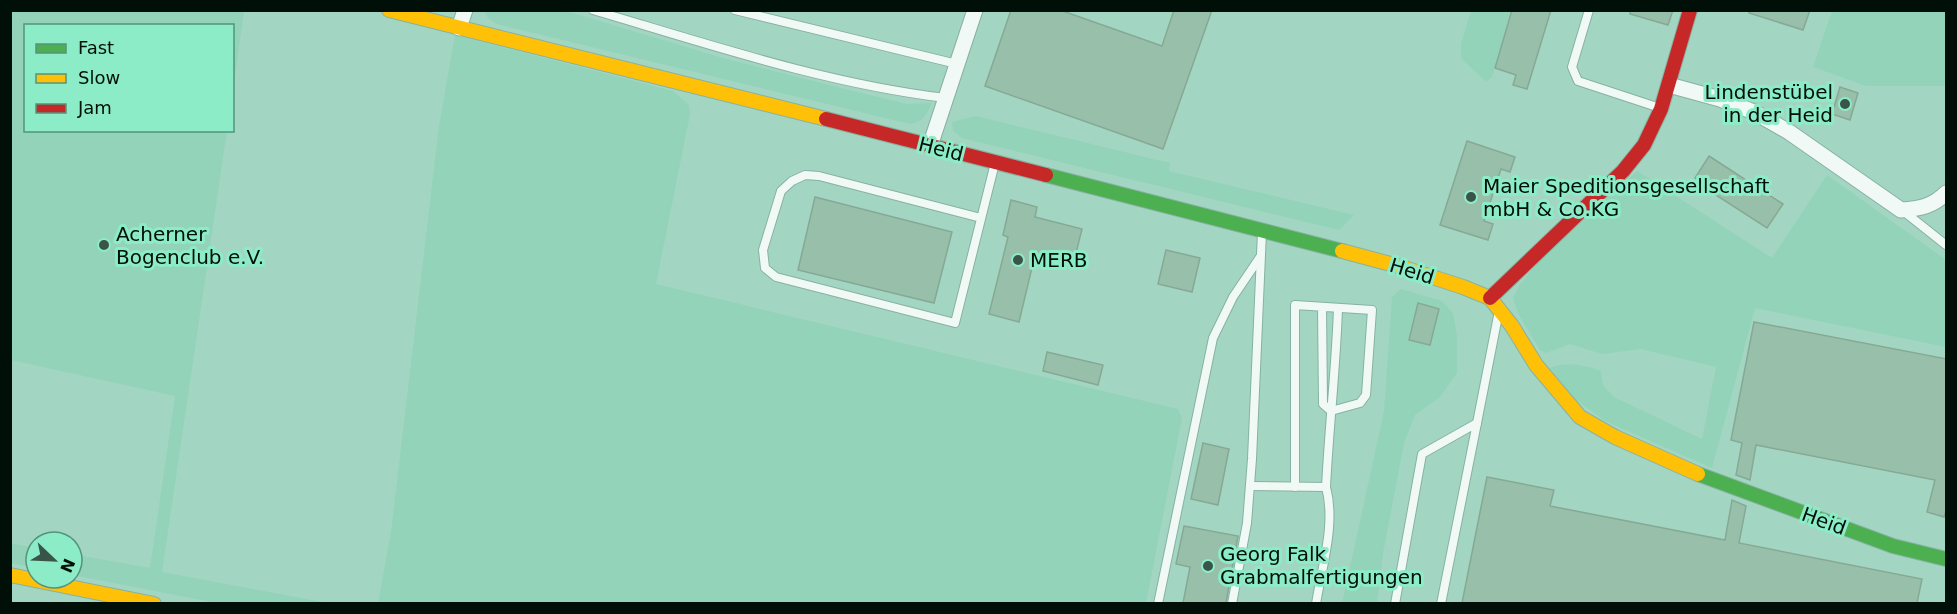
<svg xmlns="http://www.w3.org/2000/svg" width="1957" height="614" viewBox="0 0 1957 614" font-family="'DejaVu Sans',sans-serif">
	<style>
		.green { fill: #92d3b9 }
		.building { fill: #98bfa9; stroke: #85a995; stroke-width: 1.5 }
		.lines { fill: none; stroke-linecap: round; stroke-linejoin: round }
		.lane-casing { stroke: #88b1a3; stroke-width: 10 }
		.street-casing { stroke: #88b1a3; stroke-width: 17 }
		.fast-casing { stroke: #88b1a3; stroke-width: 16 }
		.slow-casing { stroke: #88b1a3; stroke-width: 16 }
		.jam-casing { stroke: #88b1a3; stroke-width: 16 }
		.lane { stroke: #f1f9f6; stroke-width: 8 }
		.street { stroke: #f1f9f6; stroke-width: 15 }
		.fast { stroke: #4caf50; stroke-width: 14 }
		.slow { stroke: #ffc107; stroke-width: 14 }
		.jam { stroke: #c62828; stroke-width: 14 }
		.poi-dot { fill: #39554a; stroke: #8cecc8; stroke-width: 2 }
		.labels { text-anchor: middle; stroke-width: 6; stroke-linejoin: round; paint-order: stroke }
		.poi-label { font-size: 20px; fill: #001009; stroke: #8cecc8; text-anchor: start }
		.street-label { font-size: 20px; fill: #001009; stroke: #8cecc8 }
	</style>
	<rect width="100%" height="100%" fill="#a2d6c2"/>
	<g class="green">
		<path d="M11,10L244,11L233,91L232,26H26V130L227,131L162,572L328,603H217L72,575V554L150,568L175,396L11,360Z"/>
		<path d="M484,11H566L723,58L853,91L907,104L932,103C926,115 923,122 910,124L497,24L488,18Z"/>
		<path d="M1471,11H1511L1492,77L1486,82L1461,58V44Z"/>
		<path d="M1832,11H1946V86H1866L1813,67Z"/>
		<path d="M455,35L673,91L689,105L690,114L656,284L1178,409L1182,418L1146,603L378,604L391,532L439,126Z"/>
		<path d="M976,116L1170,163L1169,171L1354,215L1339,230L962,138L953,131L952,122Z"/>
		<path d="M1637,171L1772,258L1827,175L1946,260V347L1755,308L1712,468L1605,421L1575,399L1550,368C1566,361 1585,365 1601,371L1603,385L1614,397L1702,439L1716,367L1641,349L1602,354L1570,344L1546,353L1540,350L1519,315L1513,298L1519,286L1537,263Z"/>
		<path d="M1401,289L1442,301L1453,313L1457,336V373L1440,397L1415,415L1404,443L1383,553L1377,603L1342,604L1384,411L1392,297Z"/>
		<path d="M10,543L36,548V568L11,563Z"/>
	</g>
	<g class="building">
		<path d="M1011,10H1060L1162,46L1174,10H1212L1163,149L985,86Z"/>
		<path d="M1512,10H1551L1527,89L1513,85L1516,75L1495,68Z"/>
		<path d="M1630,10H1673L1668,25L1630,14Z"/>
		<path d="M1749,10H1810L1803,30L1749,13Z"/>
		<path d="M1840,87L1858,93L1850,120L1832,114Z"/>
		<path d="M1467,141L1515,157L1510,172L1501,169L1484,221L1493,224L1488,240L1440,225Z"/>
		<path d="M1709,156L1783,204L1767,228L1708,190L1709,187L1695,178Z"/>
		<path d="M815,197L952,232L934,303L798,270Z"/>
		<path d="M1011,200L1037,207L1035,217L1082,229L1073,265L1035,255L1019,322L989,314L1008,237L1003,235Z"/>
		<path d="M1166,250L1200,258L1192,292L1158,284Z"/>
		<path d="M1418,303L1439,309L1430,345L1409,340Z"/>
		<path d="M1754,322L1947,359V508L1944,517L1927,512L1935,480L1756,445L1750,480L1736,475L1742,443L1731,440Z"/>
		<path d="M1047,352L1103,365L1098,385L1043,371Z"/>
		<path d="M1203,443L1229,449L1218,505L1191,499Z"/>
		<path d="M1487,477L1554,490L1550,506L1725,540L1732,500L1746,506L1739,543L1922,579L1917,603H1462Z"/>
		<path d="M1184,526L1238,536L1226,603H1183L1190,567L1176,564Z"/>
	</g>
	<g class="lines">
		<g class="lane-casing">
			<g id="lane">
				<path d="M593,10C708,44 827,84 946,98"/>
				<path d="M735,10L957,64"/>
				<path d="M1589,10L1572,67L1578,81L1660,108"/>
				<path d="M1902,210L1946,245"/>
				<path d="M981,218L819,176L805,175L792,181L781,191L763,250L765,268L776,277L955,323L995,163"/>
				<path d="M1477,423L1498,316"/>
				<path d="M1250,486L1326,487C1336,524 1322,566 1316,604"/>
				<path d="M1295,487V305L1372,310L1366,395L1360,403L1331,411L1323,404L1322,307"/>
				<path d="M1326,487C1329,427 1336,368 1338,308"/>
				<path d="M1158,604L1213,338L1233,297L1260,257"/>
				<path d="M1232,604L1247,523L1252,459L1262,232"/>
				<path d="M1395,604L1422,454L1477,423L1441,604"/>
			</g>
		</g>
		<g class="street-casing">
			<g id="street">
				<path d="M459,28L465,10"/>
				<path d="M1669,85L1720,99L1754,112L1789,132L1901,210C1920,209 1933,206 1946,193"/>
				<path d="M930,146L975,10"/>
			</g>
		</g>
		<g class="fast-casing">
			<g id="fast">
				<path d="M1046,175L1342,251"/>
				<path d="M1698,474L1893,546L1946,559"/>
			</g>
		</g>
		<g class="slow-casing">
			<g id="slow">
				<path d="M389,10L826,119"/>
				<path d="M1342,251L1398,266L1463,287L1490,298L1512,326L1536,365L1580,417L1615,437L1698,474"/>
				<path d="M10,575L154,604"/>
			</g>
		</g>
		<g class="jam-casing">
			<g id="jam">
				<path d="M826,119L1046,175"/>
				<path d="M1490,298L1623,171L1644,145L1661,109L1690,10"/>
			</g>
		</g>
		<use href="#lane" class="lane"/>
		<use href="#street" class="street"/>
		<use href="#fast" class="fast"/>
		<use href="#slow" class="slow"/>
		<use href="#jam" class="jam"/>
	</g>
	<g class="poi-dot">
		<circle cx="1845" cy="104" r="6"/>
		<circle cx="1471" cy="197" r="6"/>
		<circle cx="104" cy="245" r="6"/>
		<circle cx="1018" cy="260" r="6"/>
		<circle cx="1208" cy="566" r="6"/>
	</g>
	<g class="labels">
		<g class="poi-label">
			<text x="1833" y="99" text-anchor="end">Lindenstübel<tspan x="1833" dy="23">in der Heid</tspan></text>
			<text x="1483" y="193">Maier Speditionsgesellschaft<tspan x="1483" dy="23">mbH &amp; Co.KG</tspan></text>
			<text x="116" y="241">Acherner<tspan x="116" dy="23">Bogenclub e.V.</tspan></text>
			<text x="1030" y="267">MERB</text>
			<text x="1220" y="561">Georg Falk<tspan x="1220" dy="23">Grabmalfertigungen</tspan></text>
		</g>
		<g class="street-label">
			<text transform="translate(941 149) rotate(14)" y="7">Heid</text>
			<text transform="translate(1412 271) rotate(17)" y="7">Heid</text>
			<text transform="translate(1824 521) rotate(20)" y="7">Heid</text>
		</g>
	</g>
	<rect width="1957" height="614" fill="none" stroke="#001009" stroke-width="24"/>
	<rect x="24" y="24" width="210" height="108" fill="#8cecc8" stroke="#54947c" stroke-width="1.5"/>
	<rect x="36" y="44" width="30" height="9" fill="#4caf50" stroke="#54947c" stroke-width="1.5"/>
	<text x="78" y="54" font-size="18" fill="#001009">Fast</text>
	<rect x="36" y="74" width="30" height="9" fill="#ffc107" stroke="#54947c" stroke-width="1.5"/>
	<text x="78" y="84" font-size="18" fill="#001009">Slow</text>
	<rect x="36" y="104" width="30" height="9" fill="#c62828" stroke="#54947c" stroke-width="1.5"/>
	<text x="78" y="114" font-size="18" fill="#001009">Jam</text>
	<g transform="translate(54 560) rotate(113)"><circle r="28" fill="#8cecc8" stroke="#54947c" stroke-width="1.5"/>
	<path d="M0-4.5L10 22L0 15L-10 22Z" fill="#39554a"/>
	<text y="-9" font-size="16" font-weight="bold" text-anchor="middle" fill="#001009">N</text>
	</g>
</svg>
